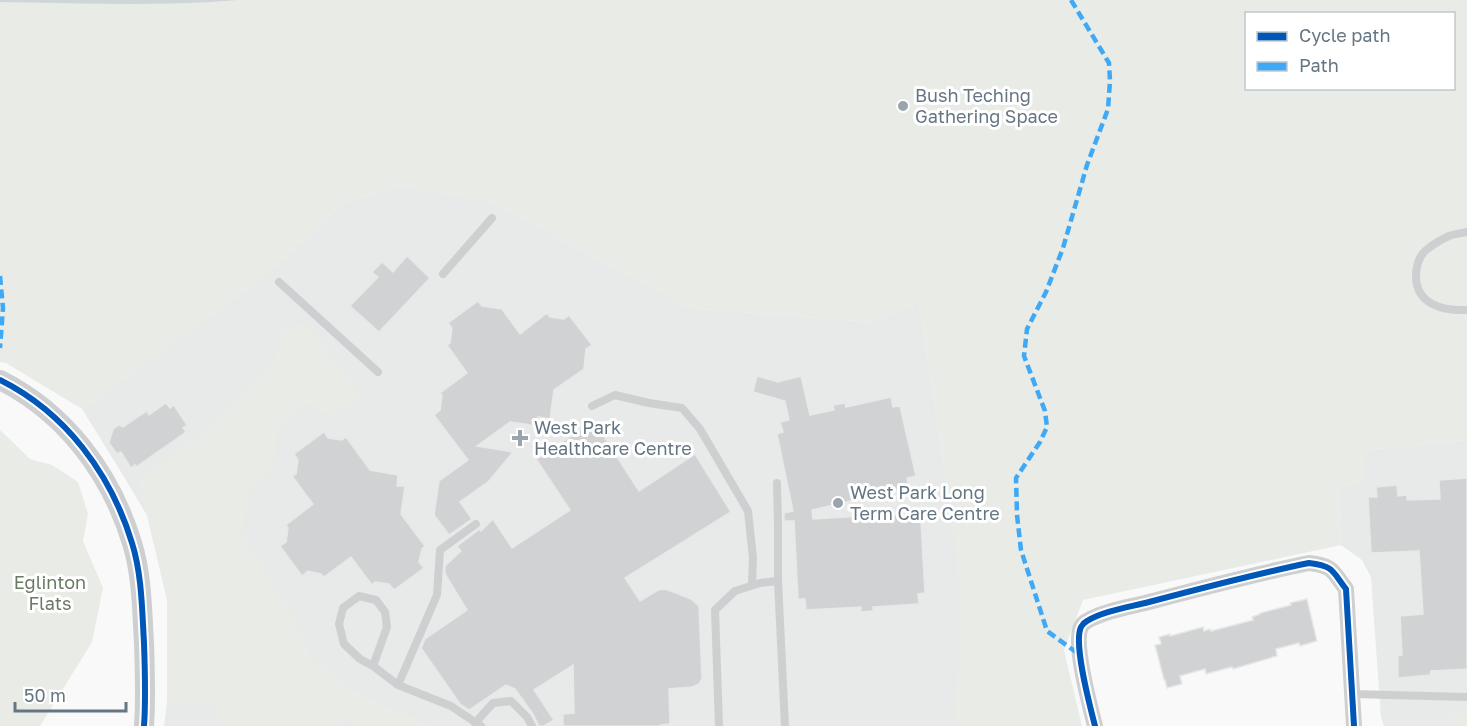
<svg xmlns="http://www.w3.org/2000/svg" width="1467" height="726" viewBox="0 0 1467 726" font-family="'Golos Text',sans-serif">
	<style>
		.built { fill: #e8e9e9 }
		.green { fill: #e8ebe6; fill-rule: evenodd }
		.water { fill: #ced6d9 }
		.building { fill: #d0d2d3; stroke: #e8e8e8; stroke-width: 1.5 }
		.lines { fill: none; stroke-linecap: round; stroke-linejoin: round }
		.service { stroke: #cecfd0; stroke-width: 8 }
		.minor { stroke: #cecfd0; stroke-width: 16 }
		.tertiary { stroke: #cecfd0; stroke-width: 20 }
		.quiet { stroke: #3fa9f5; stroke-width: 4.5; stroke-dasharray: 9 4.5; stroke-linecap: butt }
		.cycleway-casing { stroke: #fff; stroke-width: 10 }
		.cycleway { stroke: #0057b8; stroke-width: 6 }
		.poi-dot { fill: #99a4ac; stroke: #fff; stroke-width: 2 }
		.labels { text-anchor: middle; stroke-width: 6; stroke-linejoin: round; paint-order: stroke }
		.poi-label { font-size: 18px; fill: #657683; stroke: #fff; text-anchor: start }
		.park-label { font-size: 18px; fill: #687a64; stroke: #fff }
	</style>
	<rect width="100%" height="100%" fill="#f9f9f9"/>
	<g class="built">
		<path d="M401,186L489,201L690,308L871,322L919,302L984,726H164L167,702V600L154,527L118,467L82,409L261,279L344,202Z"/>
		<path d="M1467,440V726H1384L1381,717L1371,577L1362,560L1341,545L1338,486L1364,483V450Z"/>
	</g>
	<g class="green">
		<path d="M0,0H1467V440L1364,450V483L1338,486L1341,545L1083,600L1064,650L1082,726H955L954,709L961,630L954,531L919,302L871,322L690,308L489,201L401,186L344,202L261,279L161,352L155,359L147,362L82,409L6,363L0,362ZM1246,14H1454V88H1246Z"/>
		<path d="M307,324L360,394L333,418L306,404L277,429L274,469L248,497L242,535L295,618L309,654L350,689L433,726H363L342,716L335,726H218L217,706L167,702V600L138,478L200,434L276,356L280,327Z"/>
		<path d="M0,430L30,459L52,465L78,482L88,514L83,541L103,588L92,642L40,726H0Z"/>
		<path d="M1467,710V726H1447L1445,722L1446,715L1450,712Z"/>
	</g>
	<path class="water" d="M0,0H237C158,7 79,3 0,2Z"/>
	<g class="building">
		<path d="M407,256L430,278L379,332L350,306L378,277L372,272L382,262L393,272Z"/>
		<path d="M478,301L482,306L502,309L520,334L547,313L550,317L564,319L569,315L592,345L586,349L584,369L554,390L550,419L538,417V426L510,422L477,446L513,452L489,481L460,502L472,519L449,535L434,515L439,481L468,460L434,415L440,410L442,396L440,393L467,373L447,345L450,343L452,328L448,323Z"/>
		<path d="M757,376L778,382L801,376L810,415L834,410L833,405L845,403L846,407L891,397L893,407L900,406L916,476L907,478L909,487L812,510L813,519L912,513L913,522H921L925,593L918,594L919,604L873,607V611L861,612V607L806,610L805,599H798L794,521H784V513L793,511L777,434L783,432L780,422L789,420L785,401L753,392Z"/>
		<path d="M166,403L170,408L174,405L187,425L183,428L186,432L136,467L135,465L131,468L121,452L117,454L109,443L113,429L119,425L123,427L147,411L149,415Z"/>
		<path d="M594,421L639,491L695,454L731,512L625,578L640,601L658,590L665,589L671,591L691,599L699,606L702,678L699,684L692,687L669,689L670,724L661,725V726H563V714L574,713L573,665L534,690L554,720L544,726H539L533,714L515,689L506,685L469,710L460,704L421,648L425,639L467,610L445,574V566L461,551L457,546L480,529L481,531L493,519L512,548L570,510L536,459Z"/>
		<path d="M324,432L328,438L342,440L346,437L370,470L398,475L397,486H405L401,514L425,546L422,549L419,562L424,568L394,590L389,584L375,582L372,585L351,557L324,577L321,574L308,571L302,576L280,546L286,542L288,528L286,525L313,504L292,476L296,474L298,460L294,454Z"/>
		<path d="M1467,478V669L1431,671L1430,675L1398,678V655H1402L1400,616L1423,614L1419,551L1371,553L1368,497H1377L1376,487L1397,485L1398,496L1407,495V500L1440,499L1439,480Z"/>
		<path d="M1307,599L1317,641L1300,646L1299,643L1276,649L1277,656L1233,669L1232,667L1206,674L1205,669L1180,676L1182,684L1167,688L1165,680H1164L1155,645L1161,644L1159,637L1170,634V636L1203,627L1204,631L1210,629L1211,631L1253,620L1252,617L1260,614V613L1291,605L1290,603Z"/>
	</g>
	<g class="lines">
		<g class="service">
			<path d="M1467,232C1461,233 1454,234 1449,236C1442,239 1431,246 1425,251C1418,258 1416,267 1416,276C1416,305 1444,311 1467,310"/>
			<path d="M443,274L492,218"/>
			<path d="M279,282L378,372"/>
			<path d="M592,406L615,395L649,403L682,408L700,429L748,511L753,558L752,585"/>
			<path d="M777,483L778,524V581L785,726"/>
			<path d="M373,666L387,627L385,612L376,600L359,596L343,608L339,624L344,644L360,659L373,666L398,685L451,706L481,726"/>
			<path d="M398,685L437,595L440,550L476,524"/>
			<path d="M1352,694L1467,697"/>
			<path d="M475,723L493,703L511,701L527,717L532,726"/>
			<path d="M719,726L715,610L735,591L760,583L778,581"/>
		</g>
		<path class="minor" d="M1095,726C1090,706 1073,644 1081,627C1082,625 1085,622 1087,621C1103,611 1130,607 1149,602C1202,588 1255,574 1309,563C1334,566 1332,571 1346,589L1354,726"/>
		<path class="tertiary" d="M0,380C66,413 111,474 132,543C142,575 142,610 144,643C145,671 146,699 144,726"/>
		<g class="quiet">
			<path d="M1071,0L1109,63L1110,81L1108,109L1087,165L1063,248L1046,292L1027,329L1024,356L1045,411L1047,427L1040,442L1016,478L1017,515L1021,550L1047,631L1080,655"/>
			<path d="M0,276L3,308L0,348"/>
		</g>
		<g class="cycleway-casing">
			<g id="cycleway">
				<path d="M0,380C66,413 111,474 132,543C142,575 142,610 144,643C145,671 146,699 144,726"/>
				<path d="M1095,726C1090,706 1073,644 1081,627C1082,625 1085,622 1087,621C1103,611 1130,607 1149,602C1202,588 1255,574 1309,563C1334,566 1332,571 1346,589L1354,726"/>
			</g>
		</g>
		<use href="#cycleway" class="cycleway"/>
	</g>
	<g class="poi-dot">
		<circle cx="903" cy="106" r="6"/>
		<path d="M517 429h6v6h6v6h-6v6h-6v-6h-6v-6h6z"/>
		<circle cx="838" cy="503" r="6"/>
	</g>
	<g class="labels">
		<g class="poi-label">
			<text x="915" y="102">Bush Teching<tspan x="915" dy="21">Gathering Space</tspan></text>
			<text x="534" y="434">West Park<tspan x="534" dy="21">Healthcare Centre</tspan></text>
			<text x="850" y="499">West Park Long<tspan x="850" dy="21">Term Care Centre</tspan></text>
		</g>
		<g class="park-label">
			<text x="50" y="589">Eglinton<tspan x="50" dy="21">Flats</tspan></text>
		</g>
	</g>
	<rect x="1245" y="12" width="210" height="78" fill="#ffffff" stroke="#c1c8cd" stroke-width="1.5"/>
	<rect x="1257" y="32" width="30" height="9" fill="#0057b8" stroke="#c1c8cd" stroke-width="1.5"/>
	<text x="1299" y="42" font-size="18" fill="#657683">Cycle path</text>
	<rect x="1257" y="62" width="30" height="9" fill="#3fa9f5" stroke="#c1c8cd" stroke-width="1.5"/>
	<text x="1299" y="72" font-size="18" fill="#657683">Path</text>
	<path d="M15 702v9h111v-9" fill="none" stroke="#657683" stroke-width="3"/>
	<text x="24" y="702" font-size="18" fill="#657683" stroke="#ffffff" stroke-width="4.5" paint-order="stroke">50 m</text>
</svg>
